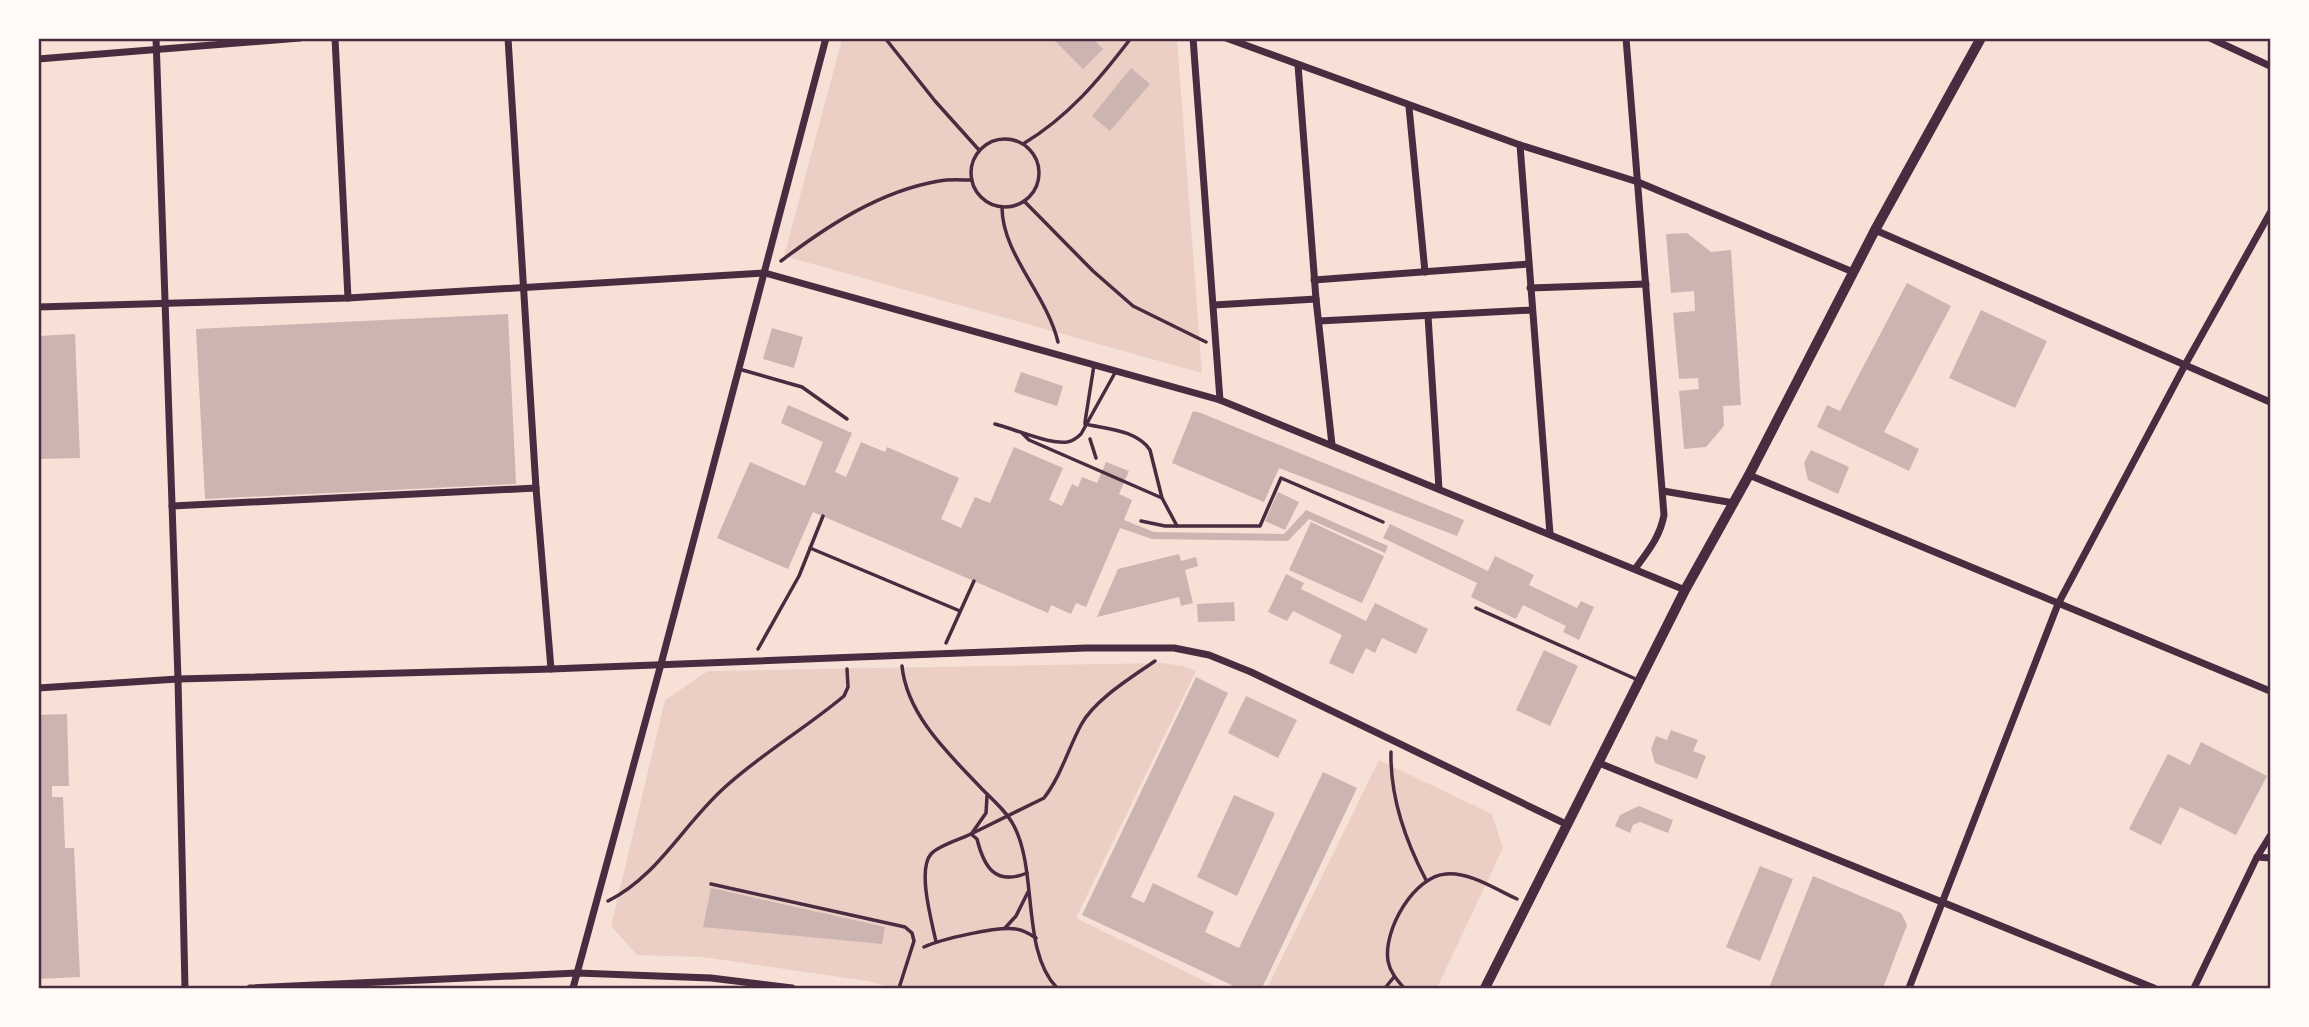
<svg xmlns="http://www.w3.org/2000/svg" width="2309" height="1027" viewBox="0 0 2309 1027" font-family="Signika,sans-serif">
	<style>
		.green { fill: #ebcfc5 }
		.building { fill: #ccb4b1 }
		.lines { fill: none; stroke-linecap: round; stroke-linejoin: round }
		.path { stroke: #4a2c40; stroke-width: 3.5 }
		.service { stroke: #4a2c40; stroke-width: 3.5 }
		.minor { stroke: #4a2c40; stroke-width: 7 }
		.secondary { stroke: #4a2c40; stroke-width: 10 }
		.neatline { fill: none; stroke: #4a2c40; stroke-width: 2.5 }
	</style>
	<rect width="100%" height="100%" fill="#f7e1d7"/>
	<g class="green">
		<path d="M842,39H1177L1202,373L784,256Z"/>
		<path d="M1161,663L1184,666L1196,671L1076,918L1219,988H893L868,981L702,957L637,955L611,926L665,700L708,671Z"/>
		<path d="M1379,760L1492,814L1503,848L1437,988H1267Z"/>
	</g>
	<g class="building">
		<path d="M1052,38H1092L1103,49L1083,69Z"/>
		<path d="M1131,68L1150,84L1110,131L1092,116Z"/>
		<path d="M1687,233L1711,252L1731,250L1741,405L1723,406L1724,426L1706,447L1684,449L1679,391L1699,389L1698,378L1679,379L1673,313L1695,311L1694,291L1671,293L1666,234Z"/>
		<path d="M1907,283L1951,306L1884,432L1919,449L1909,471L1817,427L1827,405L1840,411Z"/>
		<path d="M1981,310L2047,341L2015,408L1949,378Z"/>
		<path d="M508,314L516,484L205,499L196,329Z"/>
		<path d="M772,328L803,337L794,368L763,359Z"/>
		<path d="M75,334L80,458L38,459V336Z"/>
		<path d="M1021,372L1063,386L1057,406L1014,392Z"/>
		<path d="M788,405L852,433L835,472L846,477L861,442L885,452L887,447L959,478L941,519L961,528L975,497L990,503L1014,447L1063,468L1049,500L1062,506L1072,484L1078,487L1082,477L1097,483L1106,462L1129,471L1119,494L1132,500L1124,520L1154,532L1284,534L1306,510L1388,546L1385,553L1309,519L1288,541L1152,539L1120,528L1086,607L1076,603L1071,614L1051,605L1048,613L813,512L788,569L717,538L750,462L805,486L823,442L781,423Z"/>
		<path d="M1193,411L1201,413L1464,520L1457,536L1279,468L1264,502L1172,463Z"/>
		<path d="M1811,450L1849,467L1838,494L1808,480L1804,463Z"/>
		<path d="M1278,492L1299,502L1285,530L1265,521Z"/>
		<path d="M1311,522L1384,556L1362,603L1289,570Z"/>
		<path d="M1390,524L1488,571L1495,556L1534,575L1529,585L1577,608L1581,601L1594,607L1579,640L1563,632L1566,626L1523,605L1516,619L1471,597L1477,583L1383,538Z"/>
		<path d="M1179,554L1181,561L1196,557L1198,566L1185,570L1193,603L1181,606L1179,597L1097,617L1118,569Z"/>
		<path d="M1286,574L1304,583L1301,589L1366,621L1375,603L1428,629L1416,654L1382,638L1375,653L1366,648L1353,674L1329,663L1342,635L1293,611L1287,621L1268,612Z"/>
		<path d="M1234,602L1235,621L1198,622L1197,604Z"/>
		<path d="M1544,650L1578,666L1550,726L1516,710Z"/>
		<path d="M1196,677L1228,693L1131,897L1144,903L1153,883L1214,912L1205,932L1239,948L1323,772L1357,788L1262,988H1238L1082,915Z"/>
		<path d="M1246,696L1297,720L1278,758L1228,733Z"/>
		<path d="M67,714L69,786H52V797H63L65,848H74L80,977L38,979V715Z"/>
		<path d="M1671,730L1698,740L1693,751L1706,756L1697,779L1655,763L1651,749L1656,736L1667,740Z"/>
		<path d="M2201,742L2267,776L2236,835L2180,807L2161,845L2129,829L2168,754L2190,765Z"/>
		<path d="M1234,795L1275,813L1237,896L1197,877Z"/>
		<path d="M1639,806L1673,820L1668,833L1640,822L1633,825L1630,833L1615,826L1620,815Z"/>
		<path d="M1760,866L1793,879L1760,961L1726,947Z"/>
		<path d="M1813,876L1901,913L1907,925L1883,988H1769Z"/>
		<path d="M711,888L885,927L882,944L703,927Z"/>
	</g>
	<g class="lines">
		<g class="path">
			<path d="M885,38L935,101L979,150"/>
			<circle cx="1005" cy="173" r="34"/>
			<path d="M1023,144C1068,117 1099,80 1131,38"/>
			<path d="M1024,201L1093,271L1133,306L1206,342"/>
			<path d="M1002,207C1002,254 1046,293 1058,342"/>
			<path d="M781,261C827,226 880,191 939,181C949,179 961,180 972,180"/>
			<path d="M1090,439L1096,458"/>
			<path d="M810,548L960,611"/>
			<path d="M946,643L974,581"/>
			<path d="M758,649L799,576L823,516"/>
			<path d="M902,666C907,716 950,755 982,789C993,800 1007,812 1014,826C1038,872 1021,951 1057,988"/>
			<path d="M1391,752C1390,797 1405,840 1426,880"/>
			<path d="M972,833L986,813L987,796"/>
			<path d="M971,834L1044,798C1061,776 1068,749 1081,725C1094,700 1132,677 1155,661"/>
			<path d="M608,901C658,876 683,825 724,788C761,754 806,728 844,696L848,687L847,669"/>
			<path d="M1005,928L1016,916L1028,892"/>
			<path d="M936,942C932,922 917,870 931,854C939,845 959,840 971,834L977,839C984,867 995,886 1027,873"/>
			<path d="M924,947C941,939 998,926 1016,929C1023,930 1030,934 1036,938"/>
			<path d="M1385,988L1394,977"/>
			<path d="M1404,988C1397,980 1390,972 1388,961C1383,930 1414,876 1446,874C1470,872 1495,889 1517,899"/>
		</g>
		<g class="service">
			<path d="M739,369L802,387L847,419"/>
			<path d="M1085,422L1094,365"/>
			<path d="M995,424C1014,429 1048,444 1067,442C1073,441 1077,438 1081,434L1116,371"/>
			<path d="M1085,424C1107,429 1137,430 1150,450L1162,498L1177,526"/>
			<path d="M1022,433L1029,440L1162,498"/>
			<path d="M1141,521L1165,526H1260L1281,478L1383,522"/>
			<path d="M1476,608L1638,680"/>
			<path d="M711,884L905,927L912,933L914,941L899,988"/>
		</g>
		<g class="minor">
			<path d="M156,38L178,679L185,988"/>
			<path d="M335,38L348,298"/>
			<path d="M508,38L536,488L551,669"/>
			<path d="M1193,38L1220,400"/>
			<path d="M1226,38L1520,145L1638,182L1853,272"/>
			<path d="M1626,38L1664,515C1660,537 1648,551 1635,569"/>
			<path d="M2210,38L2270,66"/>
			<path d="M38,59L300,38"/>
			<path d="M1298,65L1316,299L1332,445"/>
			<path d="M1409,107L1425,272"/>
			<path d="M1520,145L1550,534"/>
			<path d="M1875,230L2270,402"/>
			<path d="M1314,280L1528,264"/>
			<path d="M1530,288L1646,284"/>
			<path d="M1214,305L1316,299"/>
			<path d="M38,307L348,298L765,273L1220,400L1685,590"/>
			<path d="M1428,316L1439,489"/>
			<path d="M1319,321L1532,310"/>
			<path d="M1749,475L2270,691"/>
			<path d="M1663,491L1734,503"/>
			<path d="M172,506L536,488"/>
			<path d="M38,688L178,679L551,669L1086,648H1174L1209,655L1251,672L1568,825"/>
			<path d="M1599,763L2154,988"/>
			<path d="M2257,857L2270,836"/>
			<path d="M250,988L577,973L711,978L792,988"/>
			<path d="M573,988L661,664L826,38"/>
			<path d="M1909,988L2058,604L2185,365L2270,213"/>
			<path d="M2194,988L2257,857L2270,858"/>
		</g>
		<path class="secondary" d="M1485,988L1685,590L1749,475L1875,230L1981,38"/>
	</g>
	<rect width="2309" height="1027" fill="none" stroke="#fffaf5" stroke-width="80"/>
	<rect x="40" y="40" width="2229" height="947" class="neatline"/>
</svg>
